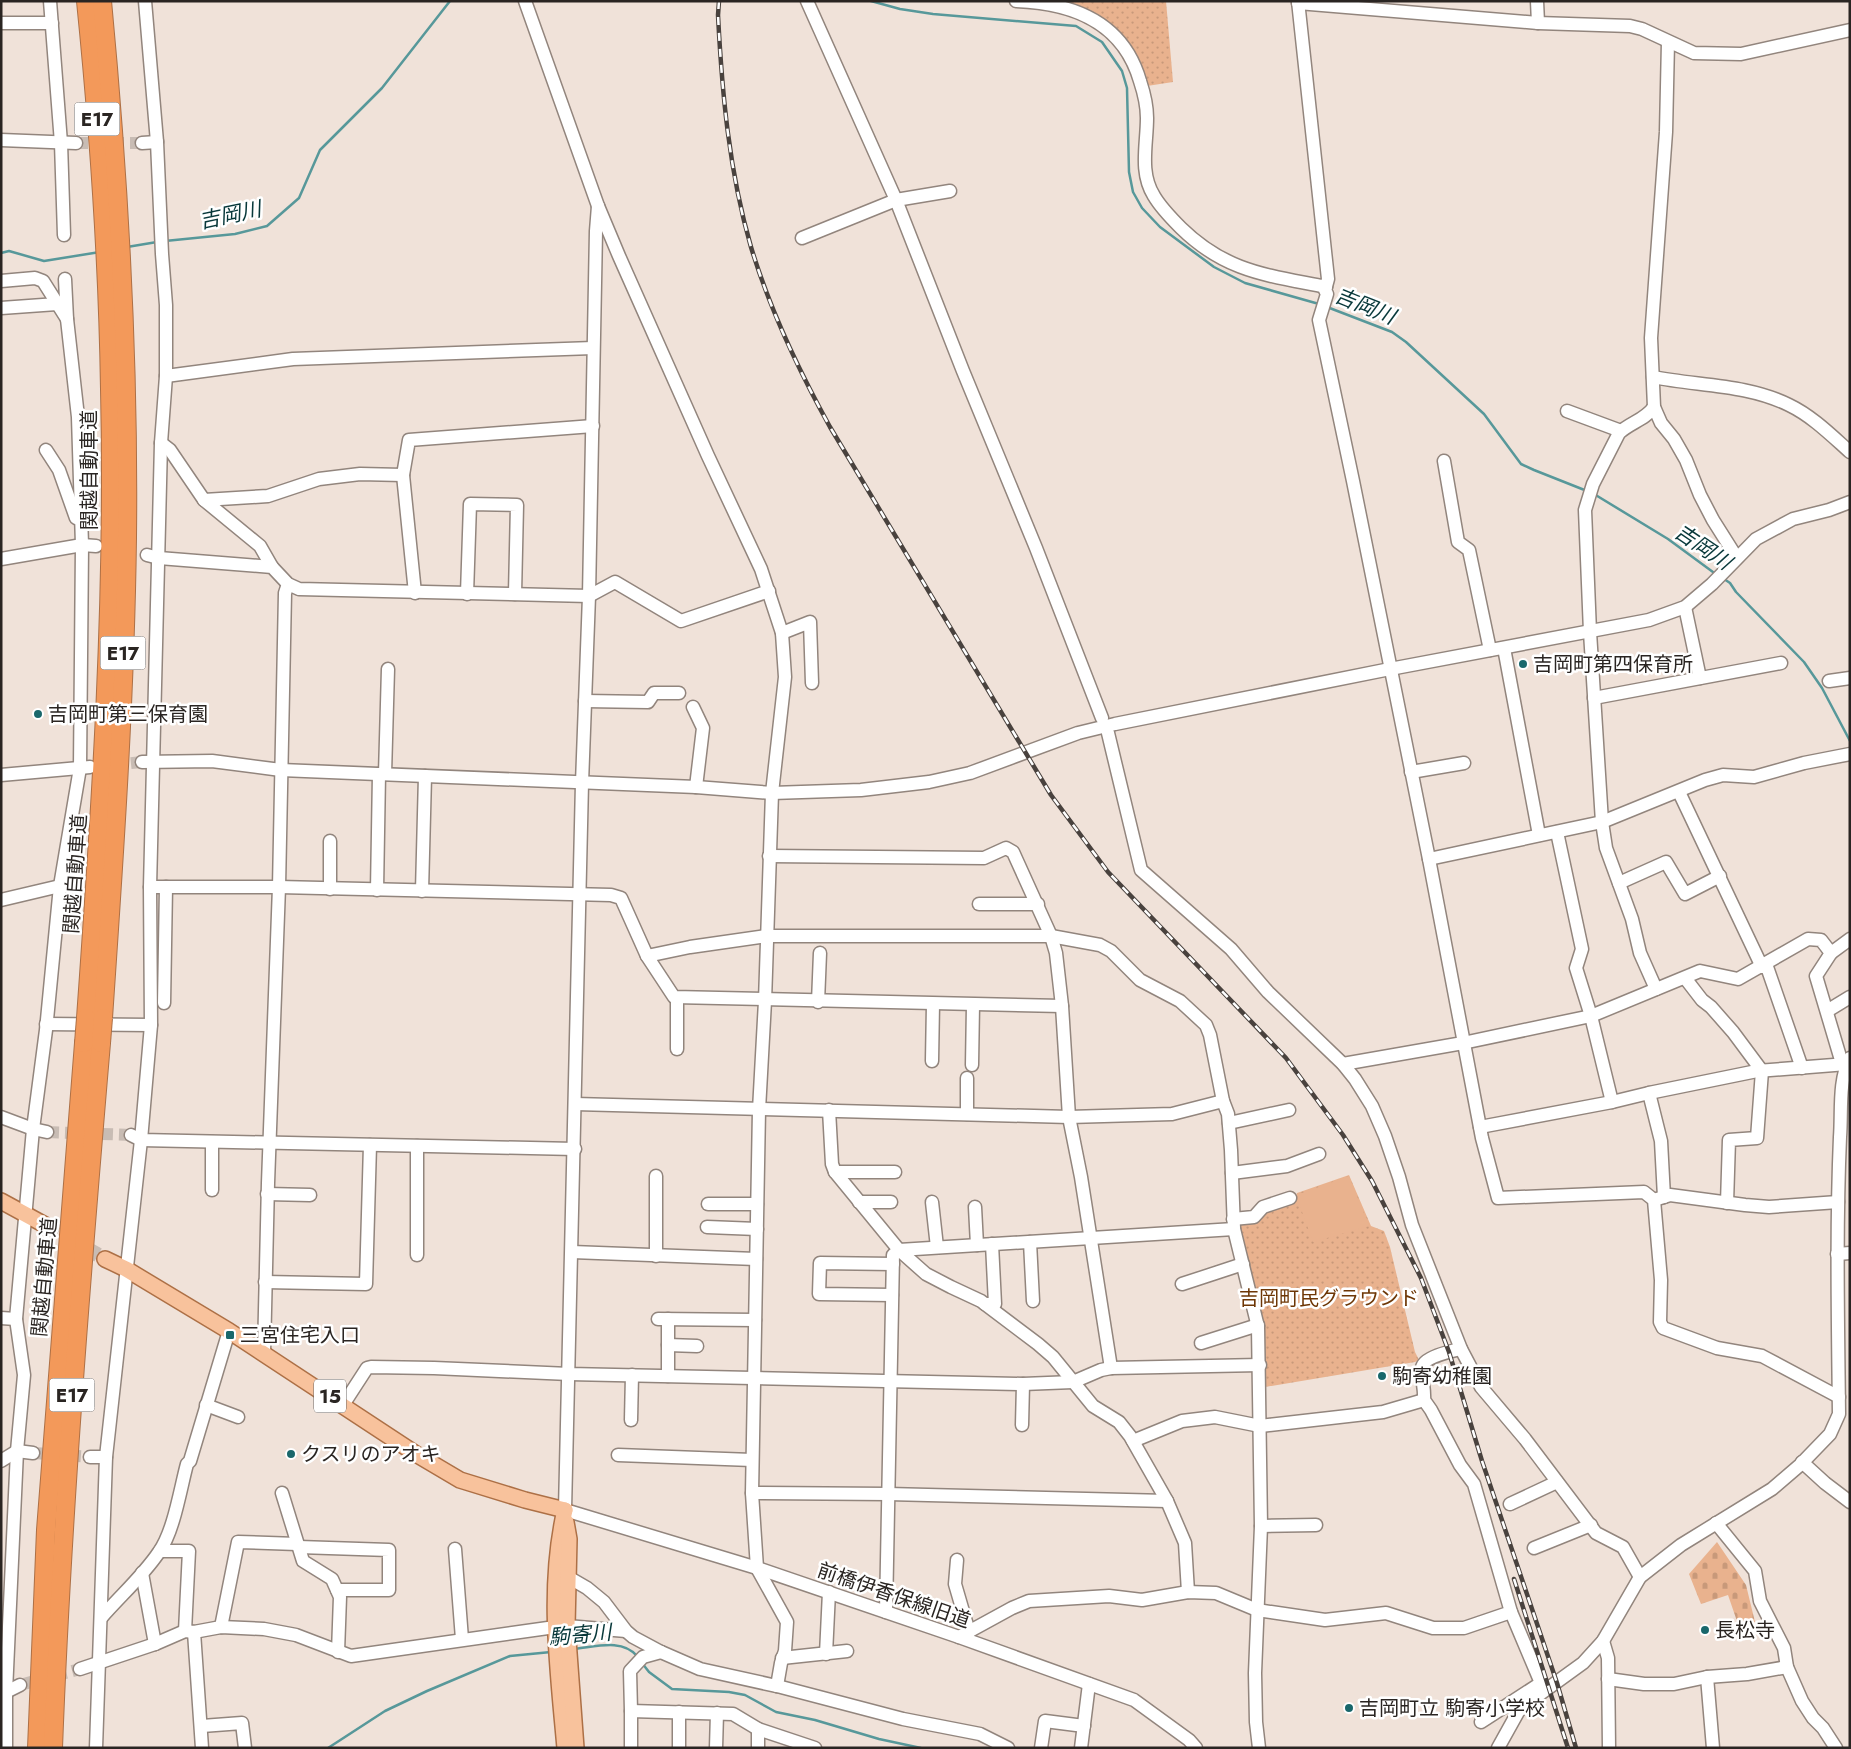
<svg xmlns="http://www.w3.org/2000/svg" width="1851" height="1749" viewBox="0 0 1851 1749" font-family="Jost,'Noto Sans JP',sans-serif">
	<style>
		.grass { fill: url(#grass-dots) }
		.cemetery { fill: url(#cemetery-stones) }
		.pitch { fill: #e9b28e }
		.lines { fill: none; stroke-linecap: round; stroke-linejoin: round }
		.stream { stroke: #57989a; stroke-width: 2.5 }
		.minor-tunnel { stroke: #c8bcb4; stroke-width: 12; stroke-dasharray: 12 6; stroke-linecap: butt }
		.major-tunnel { stroke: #c8bcb4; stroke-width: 15; stroke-dasharray: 15 8; stroke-linecap: butt }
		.minor-casing { stroke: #92857d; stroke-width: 15 }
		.major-casing { stroke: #ad7046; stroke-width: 18 }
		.highway-casing { stroke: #ad7046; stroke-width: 20 }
		.minor { stroke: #fff; stroke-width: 12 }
		.major { stroke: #f8c29c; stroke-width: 15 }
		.highway { stroke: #f3995a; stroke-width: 18 }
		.rail-casing { stroke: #49423e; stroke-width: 4.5 }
		.rail { stroke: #fff; stroke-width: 2.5; stroke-dasharray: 8; stroke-linecap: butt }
		.highway-bridge-casing { stroke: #ad7046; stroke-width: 20; stroke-linecap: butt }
		.highway-bridge { stroke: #f3995a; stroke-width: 18 }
		.poi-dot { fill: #19676b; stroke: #fff; stroke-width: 2 }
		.labels { text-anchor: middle; stroke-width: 5; stroke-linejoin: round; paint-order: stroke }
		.shield { fill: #fff; stroke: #6a6664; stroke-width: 1 }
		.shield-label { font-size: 19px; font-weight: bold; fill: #2a2522 }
		.street-label { font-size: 20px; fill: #2a2522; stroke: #fff }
		.poi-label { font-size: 20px; fill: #2a2522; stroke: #fff; text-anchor: start }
		.park-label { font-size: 20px; fill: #6e3706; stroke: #fff }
		.water-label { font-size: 21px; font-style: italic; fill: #08383a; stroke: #fff }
	</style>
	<defs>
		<pattern id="grass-dots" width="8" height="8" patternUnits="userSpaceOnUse" patternTransform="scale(1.25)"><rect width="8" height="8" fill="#e9b28e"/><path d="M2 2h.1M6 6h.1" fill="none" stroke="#c8997a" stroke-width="1.8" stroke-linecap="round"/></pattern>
		<pattern id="cemetery-stones" width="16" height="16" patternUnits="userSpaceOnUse" patternTransform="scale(1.25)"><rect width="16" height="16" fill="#e9b28e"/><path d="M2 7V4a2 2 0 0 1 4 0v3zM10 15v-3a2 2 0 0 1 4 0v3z" fill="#c8997a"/></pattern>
	</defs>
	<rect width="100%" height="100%" fill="#f0e2d9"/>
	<g class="grass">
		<path d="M1059,1H1166L1173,82L1147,86C1143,73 1139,58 1131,47C1117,28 1079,13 1059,1Z"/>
		<path d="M1349,1175L1371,1226L1384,1231L1390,1247L1415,1352L1419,1360L1415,1362L1265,1387L1264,1329L1249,1262L1238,1224L1265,1209L1293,1202L1297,1193Z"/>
	</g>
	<path class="cemetery" d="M1717,1542L1746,1585L1755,1622L1739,1627L1728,1595L1701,1604L1689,1574Z"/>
	<path class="pitch" d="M1349,1176L1369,1226L1313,1242L1297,1198L1299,1194Z"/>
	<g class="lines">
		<g class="stream">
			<path d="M871,1L900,9L933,14L1076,26L1102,42L1122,71L1127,88L1129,172L1133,192L1142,208L1160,227L1214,267L1245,283L1319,304"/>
			<path d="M165,241L235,234L267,226L299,198L320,150L382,88L450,1"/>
			<path d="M127,247L157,242"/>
			<path d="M1,253L9,251L44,261L100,252"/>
			<path d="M1327,307L1392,332L1406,342L1484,414L1521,464L1534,470L1587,491"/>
			<path d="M1594,494L1668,539L1717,575"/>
			<path d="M1724,579L1730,583L1736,592L1804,662L1822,688L1850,741"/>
			<path d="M574,1649C595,1647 622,1638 637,1656"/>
			<path d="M642,1663L649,1672L672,1689L729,1692L745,1695L776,1712L815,1720L879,1739L921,1748"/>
			<path d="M328,1748L385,1711L427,1691L510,1656L551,1652"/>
		</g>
		<g class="minor-tunnel">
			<path d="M76,143H142"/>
			<path d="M113,765L142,762"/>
			<path d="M47,1132L131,1135"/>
			<path d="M33,1453L90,1457"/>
			<path d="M20,1685L80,1669"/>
		</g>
		<path class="major-tunnel" d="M45,1225L105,1259"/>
		<g class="minor-casing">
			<g id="minor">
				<path d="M50,1L61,143L64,235"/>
				<path d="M525,1L598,206L619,256L708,456L761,569L782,633L785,677L772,793L765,1001L759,1110L752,1493L757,1568L787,1622L785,1651L781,1663L777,1686"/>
				<path d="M807,1L896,200L963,371L1036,548L1102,718"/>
				<path d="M1016,1C1073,3 1123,22 1140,81C1144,93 1147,105 1147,118C1147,145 1139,172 1154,196C1161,208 1171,218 1181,228C1226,272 1267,275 1326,287"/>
				<path d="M1298,1L1328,279L1325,290L1327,294L1319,320L1353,481L1429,859L1482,1138L1498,1198L1644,1192L1654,1200L1661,1280L1660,1322L1663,1328L1717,1348L1762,1356L1839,1397"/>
				<path d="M1537,1L1538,23"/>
				<path d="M1298,3L1538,23L1630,26L1642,29L1694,53L1741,54L1850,30"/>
				<path d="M1,23H52"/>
				<path d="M1668,42L1666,132L1651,338L1654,407L1661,423L1674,439L1686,460L1700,495L1713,520L1737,558"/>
				<path d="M1,140L76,143"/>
				<path d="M142,143L157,142"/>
				<path d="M598,206L596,231L589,596L582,783L565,1510L757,1568L959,1637L1134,1700L1189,1740L1196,1748"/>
				<path d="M802,238L896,200L950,191"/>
				<path d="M1,281L35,278L43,281L67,319"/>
				<path d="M1,308L57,304"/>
				<path d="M166,376L293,359L593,348"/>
				<path d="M1653,377C1698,386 1747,384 1789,405C1812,416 1831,435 1850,452"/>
				<path d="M1654,407C1645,420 1631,422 1619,433L1593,484L1585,510L1590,632L1602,822L1606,848L1632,919L1640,953L1656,989"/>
				<path d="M1567,411L1621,431"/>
				<path d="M161,443L170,450L204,500L260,546L272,567"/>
				<path d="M46,450L59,470L76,518L81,520"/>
				<path d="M1444,461L1458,542L1469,550L1490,650"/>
				<path d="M403,475L415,593"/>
				<path d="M204,500L268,496L319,479L360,474L403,475L409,440L593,426"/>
				<path d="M147,555L159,558L272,567L288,584L299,589L589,596L615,582L681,621L769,591"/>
				<path d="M1,559L82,545L96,546"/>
				<path d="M467,594L470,504L517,505L515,594"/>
				<path d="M1685,607L1700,678"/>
				<path d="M782,633L810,622L812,683"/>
				<path d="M1504,648L1539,835"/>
				<path d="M1829,681L1850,678"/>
				<path d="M1594,698L1781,663"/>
				<path d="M585,701L648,702L654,693H679"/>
				<path d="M693,707L703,728L696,787"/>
				<path d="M1108,733L1141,870L1231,949L1268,992L1343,1064L1355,1079L1372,1106L1385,1136L1399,1177L1412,1225L1461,1349L1481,1387L1525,1439L1596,1533L1623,1547L1640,1577"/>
				<path d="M142,762L212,761L281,770L696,787L772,793L861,790L929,782L970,773L1078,733L1115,724L1390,669L1649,620L1685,607L1712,584L1756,539L1793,519L1829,510L1850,502"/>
				<path d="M1411,772L1464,763"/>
				<path d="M385,774L388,669"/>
				<path d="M1,775L90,767"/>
				<path d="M1679,792L1762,967"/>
				<path d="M1557,832L1582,949L1576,968L1591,1016L1612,1102"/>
				<path d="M330,841V889"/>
				<path d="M769,856L984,858L1006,848L1013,852L1051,936L1056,953L1062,1006L1069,1117L1081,1177L1111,1368"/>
				<path d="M1429,859L1602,822L1705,780L1723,775L1754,777L1804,763L1850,754"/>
				<path d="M1619,883L1666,862L1685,894L1720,876"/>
				<path d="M150,887H279L611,895L621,898L647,956L674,997L1062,1006"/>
				<path d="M377,890L379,774"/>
				<path d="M422,891L425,776"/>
				<path d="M1,900L60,886"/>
				<path d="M979,904H1038"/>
				<path d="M1831,953L1850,939"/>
				<path d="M647,956L690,947L767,936H1051L1100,945L1111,951L1140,980L1180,1001L1206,1025L1210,1035L1223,1101L1228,1114L1231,1150L1234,1229L1258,1327L1261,1526L1255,1673L1256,1722L1259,1748"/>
				<path d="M1766,964L1802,1068"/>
				<path d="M1685,978L1702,1000L1711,1007L1733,1032L1762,1071L1757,1138L1729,1140L1727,1203"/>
				<path d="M818,1002L820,953"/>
				<path d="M164,1003L166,887"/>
				<path d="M1827,1011L1850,997"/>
				<path d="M46,1024L151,1025"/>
				<path d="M677,1049V998"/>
				<path d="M932,1061L933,1004"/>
				<path d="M1343,1064L1463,1043L1591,1016L1700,971L1738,979L1808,939L1821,940L1831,953L1816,976L1841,1060L1847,1064"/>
				<path d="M972,1065L973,1005"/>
				<path d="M967,1078V1114"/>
				<path d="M1649,1093L1661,1141L1664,1197"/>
				<path d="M575,1104L1069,1117L1172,1114L1223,1101"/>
				<path d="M829,1110L832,1164L835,1172L899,1250L926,1274L951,1287L981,1301L1038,1344L1053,1357L1093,1406L1119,1422L1130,1436L1167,1501L1185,1543L1188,1592"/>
				<path d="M1,1117L33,1129L47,1132"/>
				<path d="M1229,1123L1289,1110"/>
				<path d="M1480,1127L1612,1102L1649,1093L1757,1071L1847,1064"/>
				<path d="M131,1135L141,1140L575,1149"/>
				<path d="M212,1142V1190"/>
				<path d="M835,1172H895"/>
				<path d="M1232,1173L1287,1166L1319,1154"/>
				<path d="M656,1176V1256"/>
				<path d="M267,1194L310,1195"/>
				<path d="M1654,1200L1670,1195L1745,1205L1769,1207L1838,1202"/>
				<path d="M859,1202H891"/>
				<path d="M932,1202L937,1247"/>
				<path d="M708,1204H757"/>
				<path d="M975,1207L977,1245"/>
				<path d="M1233,1219L1254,1217L1263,1207L1290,1198"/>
				<path d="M707,1227L757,1229"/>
				<path d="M1030,1242L1033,1301"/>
				<path d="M572,1252L756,1259"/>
				<path d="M1837,1254L1850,1253"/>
				<path d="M417,1255V1146"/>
				<path d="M265,1282L366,1284L370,1145"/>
				<path d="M1182,1284L1243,1264"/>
				<path d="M892,1295L819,1294L820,1263L893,1264"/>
				<path d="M985,1304H995L992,1244"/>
				<path d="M1,1318L16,1319"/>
				<path d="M658,1319L755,1320"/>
				<path d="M1201,1343L1258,1325"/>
				<path d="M668,1345L697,1346"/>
				<path d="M264,1353L268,1183L279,887L285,593L288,584"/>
				<path d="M668,1376V1319"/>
				<path d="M206,1405L238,1417"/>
				<path d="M343,1405L367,1368L371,1367L434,1368L569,1374L1023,1384L1073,1382L1101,1370L1111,1368L1260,1365"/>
				<path d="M631,1420L632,1375"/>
				<path d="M1022,1425L1023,1384"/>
				<path d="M1133,1441L1182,1421L1215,1417L1260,1426L1383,1412L1424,1400"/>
				<path d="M618,1455L752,1460"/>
				<path d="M90,1457H106"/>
				<path d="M1,1461L17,1451L33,1453"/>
				<path d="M1802,1462L1825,1483L1850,1502"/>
				<path d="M282,1493L303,1561L332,1579L340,1597L338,1652"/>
				<path d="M752,1493L888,1494L1167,1501"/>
				<path d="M1510,1504L1557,1482"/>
				<path d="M1716,1523L1755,1571L1760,1601L1784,1648L1787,1667L1802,1701L1813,1718L1823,1728L1836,1748"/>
				<path d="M1261,1526L1316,1525"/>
				<path d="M299,1547L389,1550V1590H337"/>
				<path d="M1534,1548L1591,1525"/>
				<path d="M455,1549L462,1639"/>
				<path d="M160,1551H189L185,1631"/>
				<path d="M957,1560L955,1584L969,1632"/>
				<path d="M142,1573L155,1644"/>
				<path d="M568,1577L587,1588L604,1602L626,1631L633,1637L661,1652L700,1669L781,1687L903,1719L980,1734L1008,1748"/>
				<path d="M886,1612L893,1255L899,1250L1234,1229"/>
				<path d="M101,1618C120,1596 143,1576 159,1552C174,1531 180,1490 187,1464L190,1461L229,1331"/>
				<path d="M221,1627L238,1542L297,1544"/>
				<path d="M194,1632L202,1748"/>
				<path d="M959,1637L1012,1608L1029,1601L1109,1596L1142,1600L1188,1592L1216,1593L1257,1610L1325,1620L1386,1613L1433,1628H1464L1511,1612L1474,1484L1460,1465L1431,1410L1424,1400C1425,1389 1421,1378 1422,1368C1423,1357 1452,1351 1461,1349"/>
				<path d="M1603,1641L1608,1658L1609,1748"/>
				<path d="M826,1654L829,1592"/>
				<path d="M782,1658L847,1651"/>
				<path d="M80,1669L155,1644L185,1631L194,1632L221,1627L264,1629L296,1635L351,1656L555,1627L567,1626L626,1631"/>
				<path d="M1707,1677L1713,1748"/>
				<path d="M1608,1679L1644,1684H1674L1707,1677L1747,1674L1787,1667"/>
				<path d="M1,1692H6L20,1685"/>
				<path d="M631,1711L630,1671L643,1657L661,1652"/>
				<path d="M1481,1722L1541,1683L1511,1612"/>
				<path d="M202,1726L242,1723L245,1748"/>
				<path d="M758,1729V1748"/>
				<path d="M6,1748V1692L17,1451L24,1375L16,1319L33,1129L46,1030L60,886L80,768L82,545L78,417L67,319L65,279"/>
				<path d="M96,1748L106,1457L141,1140L151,1025L150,887L161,443L166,376V305L162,254L157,142L145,1"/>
				<path d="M631,1748V1711L733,1714L758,1729L815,1748"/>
				<path d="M679,1748V1712"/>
				<path d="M716,1748L717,1713"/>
				<path d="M1041,1748L1045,1721L1084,1726"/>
				<path d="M1081,1748L1089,1684"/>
				<path d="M1498,1748L1518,1712L1525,1705L1583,1663L1603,1641L1640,1577L1681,1545L1772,1489L1800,1465L1830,1434L1839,1414C1838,1322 1836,1229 1840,1137C1842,1112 1838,1081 1850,1058"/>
			</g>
		</g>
		<g class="major-casing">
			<g id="major">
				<path d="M1,1201L45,1225"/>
				<path d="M105,1259L126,1269L229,1331L416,1454L460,1480L525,1500L565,1510"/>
				<path d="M565,1510C547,1588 558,1669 565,1748"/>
				<path d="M566,1522L569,1539L567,1626L576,1748"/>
			</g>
		</g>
		<g class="highway-casing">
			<g id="highway">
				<path d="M86,1C99,130 108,259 110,389C115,599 101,808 86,1018"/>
				<path d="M102,1C119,180 129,358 127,538C125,698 114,858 103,1018"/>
				<path d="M37,1748L46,1530L84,1043"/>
				<path d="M53,1748C62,1512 81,1278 101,1043"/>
			</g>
		</g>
		<use href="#minor" class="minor"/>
		<use href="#major" class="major"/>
		<use href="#highway" class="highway"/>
		<g class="rail-casing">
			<g id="rail">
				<path d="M719,1L718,15C722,93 729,171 751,247C770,310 798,369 830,427L1051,795L1108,872L1286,1058L1343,1135L1372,1181L1421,1278L1449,1352L1482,1461L1557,1683L1576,1748"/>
				<path d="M1514,1579L1568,1748"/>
			</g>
		</g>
		<use href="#rail" class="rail"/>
		<g class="highway-bridge-casing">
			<g id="highway-bridge">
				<path d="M84,1043L86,1018"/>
				<path d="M101,1043L103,1018"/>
			</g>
		</g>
		<use href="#highway-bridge" class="highway-bridge"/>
	</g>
	<g class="poi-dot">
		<circle cx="1523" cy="664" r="5"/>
		<circle cx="38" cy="714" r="5"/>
		<rect x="225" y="1330" width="10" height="10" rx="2.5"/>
		<circle cx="1382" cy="1376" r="5"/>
		<circle cx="291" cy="1454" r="5"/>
		<circle cx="1705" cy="1630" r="5"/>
		<circle cx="1349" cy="1708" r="5"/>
	</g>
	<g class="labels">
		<g class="shield">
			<rect x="74.5" y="102.5" width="45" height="33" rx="4"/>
			<rect x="100.5" y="636.5" width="45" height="33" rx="4"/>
			<rect x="49.5" y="1378.5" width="45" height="33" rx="4"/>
			<rect x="314" y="1379.5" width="32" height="33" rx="4"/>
		</g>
		<g class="shield-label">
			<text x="97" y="126">E17</text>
			<text x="123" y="660">E17</text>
			<text x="72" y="1402">E17</text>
			<text x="330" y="1403">15</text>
		</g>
		<g class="street-label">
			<text transform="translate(89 470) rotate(-90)" y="7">関越自動車道</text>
			<text transform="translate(75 874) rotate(-86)" y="7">関越自動車道</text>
			<text transform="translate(44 1277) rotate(-85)" y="7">関越自動車道</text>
			<text transform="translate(894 1595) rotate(19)" y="7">前橋伊香保線旧道</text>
		</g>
		<g class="poi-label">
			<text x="1533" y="671">吉岡町第四保育所</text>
			<text x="48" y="721">吉岡町第三保育園</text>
			<text x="240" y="1342">三宮住宅入口</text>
			<text x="1392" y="1383">駒寄幼稚園</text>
			<text x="301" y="1461">クスリのアオキ</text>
			<text x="1715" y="1637">長松寺</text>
			<text x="1359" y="1715">吉岡町立 駒寄小学校</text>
		</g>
		<g class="park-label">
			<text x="1329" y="1305">吉岡町民グラウンド</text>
		</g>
		<g class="water-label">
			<text transform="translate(230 215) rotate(-12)" y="7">吉岡川</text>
			<text transform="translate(1365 306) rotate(22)" y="7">吉岡川</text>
			<text transform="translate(1703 547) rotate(34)" y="7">吉岡川</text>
			<text transform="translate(580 1635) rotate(-5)" y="7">駒寄川</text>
		</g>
	</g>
	<rect width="1851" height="1749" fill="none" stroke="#2a2522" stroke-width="5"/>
</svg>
